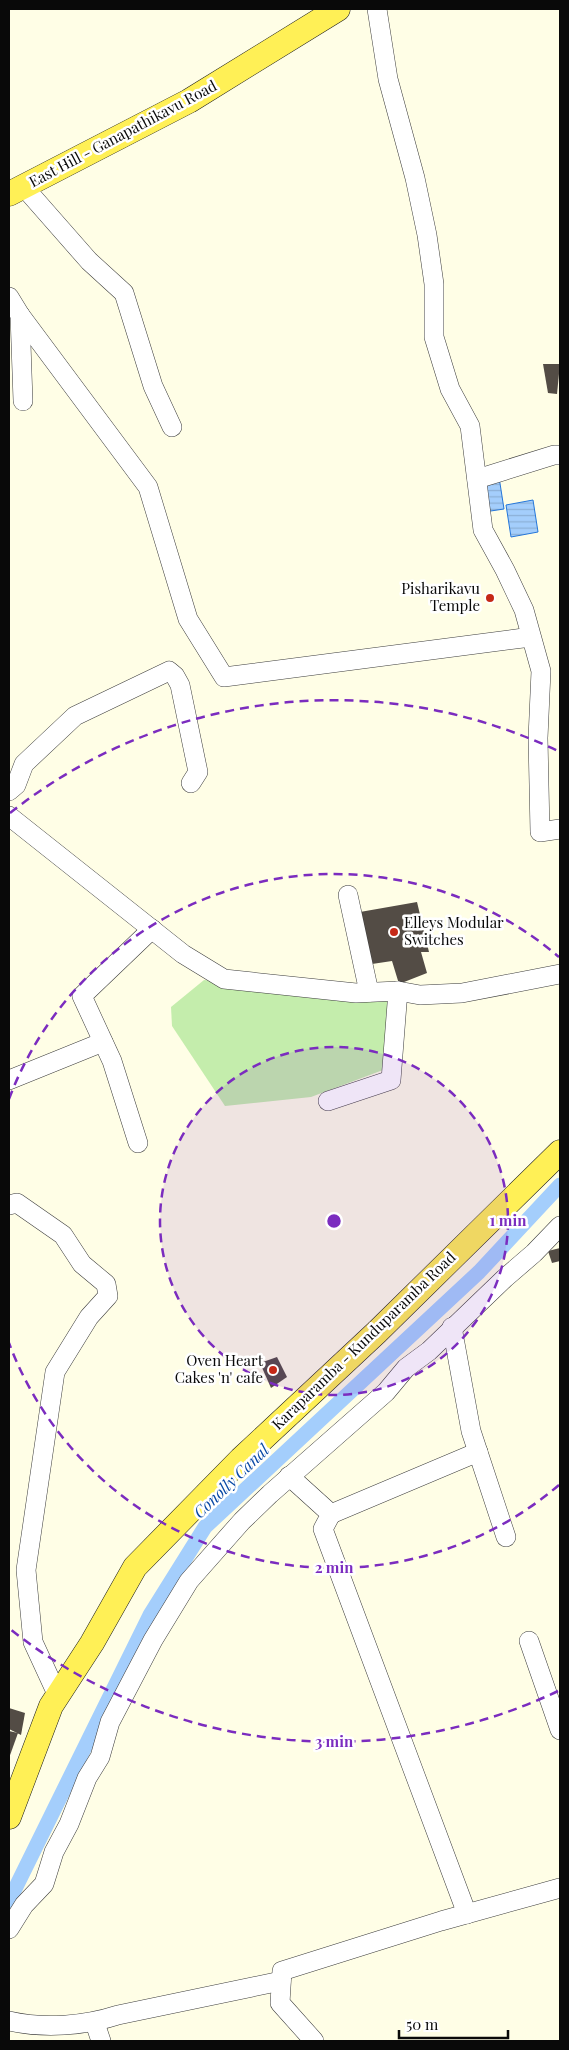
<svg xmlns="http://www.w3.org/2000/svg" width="569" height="2050" viewBox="0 0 569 2050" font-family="'Playfair Display',serif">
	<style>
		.grass { fill: #c4edac }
		.water { fill: url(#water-rules); stroke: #2476da }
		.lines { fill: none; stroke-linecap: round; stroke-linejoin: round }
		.canal { stroke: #a4cefc; stroke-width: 15 }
		.building { fill: #534c45 }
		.minor-casing { stroke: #3c3c3c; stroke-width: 20 }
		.major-casing { stroke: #1a1a1a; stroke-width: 25 }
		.minor { stroke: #fff; stroke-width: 19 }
		.major { stroke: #fff056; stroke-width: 24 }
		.ring { fill: none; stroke: #7b2cbf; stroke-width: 2.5; stroke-dasharray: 9 6 }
		.poi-dot { fill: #c52816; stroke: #fff; stroke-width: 2 }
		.labels { text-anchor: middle; stroke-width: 5; stroke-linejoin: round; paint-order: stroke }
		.street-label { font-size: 15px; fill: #090909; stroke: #fff }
		.poi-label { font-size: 15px; fill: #090909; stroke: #fff; text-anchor: end }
		.water-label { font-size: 16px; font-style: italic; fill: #0949a5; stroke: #fff }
		.centre { fill: #7b2cbf; stroke: #fff; stroke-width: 2.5 }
		.ring-label { font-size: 15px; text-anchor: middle; font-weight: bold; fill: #7b2cbf; stroke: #fff; stroke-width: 5; stroke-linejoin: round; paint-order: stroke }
	</style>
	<defs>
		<pattern id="water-rules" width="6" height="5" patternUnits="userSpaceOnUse" patternTransform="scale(1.25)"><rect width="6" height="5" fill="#a4cefc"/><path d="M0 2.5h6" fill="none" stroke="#8cb0d7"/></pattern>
	</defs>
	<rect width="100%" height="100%" fill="#fffee6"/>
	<path class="grass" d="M204,980L391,998L383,1070L311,1097L225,1106L172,1026L171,1007Z"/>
	<g class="water">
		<path d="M499,477L504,509L484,512L480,482Z"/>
		<path d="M533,500L538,532L511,537L506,505Z"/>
	</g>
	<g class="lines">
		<path class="canal" d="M9,1901L150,1615L205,1527L479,1272L560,1185"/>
	</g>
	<g class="building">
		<path d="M543,364H560L557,394L548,393Z"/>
		<path d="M417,902L429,952H421L427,973L399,984L392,961L372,964L360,912Z"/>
		<path d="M560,1248V1261L552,1263L548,1251Z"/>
		<path d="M277,1357L287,1377L271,1388L260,1363Z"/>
		<path d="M9,1708L25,1713L21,1735L9,1729Z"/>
		<path d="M9,1731L18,1733L9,1758Z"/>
	</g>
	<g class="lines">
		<g class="minor-casing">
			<g id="minor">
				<path d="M377,9L388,79L415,178L427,235L434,284V337L450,389L470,426L483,530L505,570L524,610L541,671L538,738L540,832L560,829"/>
				<path d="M24,187L89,261L124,293L153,386L172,427"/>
				<path d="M9,297L20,315L23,401"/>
				<path d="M20,315L148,487L188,619L224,677L531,637"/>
				<path d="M477,479L554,455H560"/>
				<path d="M9,791L16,785L24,764L75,716L169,671L175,676L180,685L198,772L191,783"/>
				<path d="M9,816L183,954L224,979L356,993L398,991L420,995L462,993L560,974"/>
				<path d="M348,895L369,992"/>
				<path d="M9,1080L103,1042"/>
				<path d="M328,1101L391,1080L398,991"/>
				<path d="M138,1143L112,1061L82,996L152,929"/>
				<path d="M9,1205L17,1203L63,1235L82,1264L106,1284L108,1296L89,1317L55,1372L26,1570L33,1642L57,1694"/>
				<path d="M452,1327L471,1431L506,1537"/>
				<path d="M289,1476L331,1514L323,1529L467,1914"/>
				<path d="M331,1514L478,1452"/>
				<path d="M529,1641L560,1730"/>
				<path d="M9,1929L24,1905L44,1884L54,1852L69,1824L87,1778L100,1757L110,1722L153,1640L189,1581L242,1521L270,1494L386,1392L406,1368L429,1351L505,1278L534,1253L560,1226"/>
				<path d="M9,2021C44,2029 84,2026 118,2015L281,1981"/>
				<path d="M95,2023L101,2041"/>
				<path d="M314,2041L280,2003L282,1971L441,1921L560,1888"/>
			</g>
		</g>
		<g class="major-casing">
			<g id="major">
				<path d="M9,194L189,101L338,9"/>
				<path d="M9,1817L51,1706L92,1643L135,1567L241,1459L377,1332L560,1152"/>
			</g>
		</g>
		<use href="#minor" class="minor"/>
		<use href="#major" class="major"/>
	</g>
	<circle cx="334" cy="1221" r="174" fill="#7b2cbf" fill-opacity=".12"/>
	<g class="ring">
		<circle cx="334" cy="1221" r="174"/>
		<path d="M559 1485A347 347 0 0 1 9 1343M9 1099A347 347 0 0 1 559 957"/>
		<path d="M558 1691A521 521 0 0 1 10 1629M10 813A521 521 0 0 1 558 751"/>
	</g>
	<g class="poi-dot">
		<circle cx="490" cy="598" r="5"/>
		<circle cx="394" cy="932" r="5"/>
		<circle cx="273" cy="1370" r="5"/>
	</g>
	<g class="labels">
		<g class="street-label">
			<text transform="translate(123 134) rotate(-28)" y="5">East Hill - Ganapathikavu Road</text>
			<text transform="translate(364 1341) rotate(-44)" y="5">Karaparamba - Kunduparamba Road</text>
		</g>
		<g class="poi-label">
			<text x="480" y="594">Pisharikavu<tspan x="480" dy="17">Temple</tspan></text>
			<text x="404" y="928" text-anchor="start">Elleys Modular<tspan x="404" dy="17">Switches</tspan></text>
			<text x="263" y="1366">Oven Heart<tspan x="263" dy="17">Cakes 'n' cafe</tspan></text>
		</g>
		<g class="water-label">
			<text transform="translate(231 1481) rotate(-44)" y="6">Conolly Canal</text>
		</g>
	</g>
	<circle cx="334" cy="1221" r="8" class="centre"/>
	<g class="ring-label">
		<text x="508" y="1226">1 min</text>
		<text x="334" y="1573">2 min</text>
		<text x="334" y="1747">3 min</text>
	</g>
	<rect width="569" height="2050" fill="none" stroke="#090909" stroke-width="20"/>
	<path d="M399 2030v8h109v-8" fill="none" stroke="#090909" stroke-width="2.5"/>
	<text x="406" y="2030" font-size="15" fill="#090909" stroke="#ffffff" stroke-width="4" paint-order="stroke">50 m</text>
</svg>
